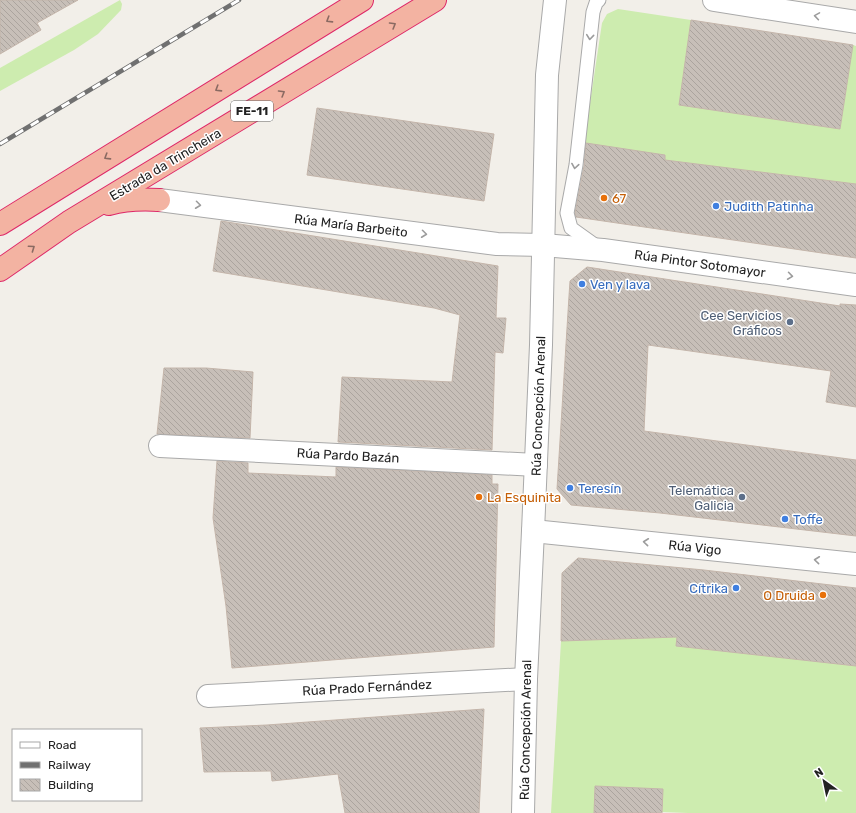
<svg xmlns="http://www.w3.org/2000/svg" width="856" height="813" viewBox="0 0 856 813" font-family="Rubik,sans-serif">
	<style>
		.grass { fill: #cdecaf }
		.building { fill: url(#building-back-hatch); stroke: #c4b5aa }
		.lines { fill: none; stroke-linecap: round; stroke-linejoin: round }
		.service-casing { stroke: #a9a9a9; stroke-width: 15 }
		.minor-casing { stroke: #a9a9a9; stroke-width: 24 }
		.tertiary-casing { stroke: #a9a9a9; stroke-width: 24 }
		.trunk-casing { stroke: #de2868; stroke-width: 24 }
		.service { stroke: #fff; stroke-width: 13 }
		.minor { stroke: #fff; stroke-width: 22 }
		.tertiary { stroke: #fff; stroke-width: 22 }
		.trunk { stroke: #f3b3a2; stroke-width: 22 }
		.rail-casing { stroke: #707070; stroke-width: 4.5 }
		.rail { stroke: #fff; stroke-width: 3; stroke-dasharray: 9; stroke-linecap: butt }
		.oneway { stroke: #9c9c9c }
		.oneway2 { stroke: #8a6a62 }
		.food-dot { fill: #e8710a; stroke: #fff; stroke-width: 1.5 }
		.shop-dot { fill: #3f7fe0; stroke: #fff; stroke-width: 1.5 }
		.service-dot { fill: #5c6f8a; stroke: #fff; stroke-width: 1.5 }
		.labels { text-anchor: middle; stroke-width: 3; stroke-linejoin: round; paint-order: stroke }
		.shield { fill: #fff; stroke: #646464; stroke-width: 1 }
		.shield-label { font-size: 12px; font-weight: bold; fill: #222 }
		.street-label { font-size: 13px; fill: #222; stroke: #fff }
		.food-label { font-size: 13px; fill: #c56008; stroke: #fff; text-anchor: start }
		.shop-label { font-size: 13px; fill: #366cbe; stroke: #fff; text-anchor: start }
		.service-label { font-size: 13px; fill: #4e5e75; stroke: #fff; text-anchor: end }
	</style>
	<defs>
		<pattern id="building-back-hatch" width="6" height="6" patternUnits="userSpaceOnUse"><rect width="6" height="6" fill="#c7bfb8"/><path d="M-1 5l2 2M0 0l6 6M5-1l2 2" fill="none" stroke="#aba49e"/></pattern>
	</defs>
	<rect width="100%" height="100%" fill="#f2efe9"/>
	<g class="grass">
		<path d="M120,0L122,4L121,10L98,34L74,50L0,91V68Z"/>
		<path d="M618,9L691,20L679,105L840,129L853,45L856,46V184L665,160V155L584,143L602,23L607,14Z"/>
		<path d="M677,637V646L856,666V813H688L662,812L663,789L595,786L594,813H551L561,641Z"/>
	</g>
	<g class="building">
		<path d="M0,0H78L37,23L41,30L0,54Z"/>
		<path d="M691,20L853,45L840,129L679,105Z"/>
		<path d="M317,108L494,134L484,201L307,175Z"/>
		<path d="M586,143L665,155V160L856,184V258L576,217L575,213L584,166Z"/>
		<path d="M221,221L498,266L496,318H506L503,353L495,352L492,450L338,442L342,377L452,382L460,315L434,308L213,271Z"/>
		<path d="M587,267L840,306V304L856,305V407L826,402L831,371L648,345L644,431L856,460V536L660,513L571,505L557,489L569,296L570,281Z"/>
		<path d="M164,368H206L253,372L250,438L157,434Z"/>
		<path d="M217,461L248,463V473L336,477V467L492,475V484H498L494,647L232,668L226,606L213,518Z"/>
		<path d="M578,558L704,570L856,588V666L676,646L677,637L561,641L562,573Z"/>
		<path d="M484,709L479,813H345L338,774L272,781L271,771L204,772L200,728L267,725Z"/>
		<path d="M595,786L663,789L662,813H594Z"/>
	</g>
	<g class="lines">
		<g class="service-casing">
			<path id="service" d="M599,0L596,3L593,12L576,165L567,213L571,228L599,248"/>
		</g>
		<g class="minor-casing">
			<g id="minor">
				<path d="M714,0L856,22"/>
				<path d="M159,200L497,244L543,245L603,250L856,285"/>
				<path d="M160,446L536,465"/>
				<path d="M533,531L856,564"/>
				<path d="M208,696L526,679"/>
			</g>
		</g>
		<g class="tertiary-casing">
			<path id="tertiary" d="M523,813L526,679L533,531L541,345L547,75L555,0"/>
		</g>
		<g class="trunk-casing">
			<g id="trunk">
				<path d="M109,204C126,199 141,199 159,200"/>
				<path d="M0,224L362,0"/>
				<path d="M0,270L69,222L435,0"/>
			</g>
		</g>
		<use href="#service" class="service"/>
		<use href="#minor" class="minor"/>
		<use href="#tertiary" class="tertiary"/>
		<use href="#trunk" class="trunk"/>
		<g class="rail-casing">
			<path id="rail" d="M0,144L239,0"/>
		</g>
		<use href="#rail" class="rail"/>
	</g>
	<defs><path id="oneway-chevron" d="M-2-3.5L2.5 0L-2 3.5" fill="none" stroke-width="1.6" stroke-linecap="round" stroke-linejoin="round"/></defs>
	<g class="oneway">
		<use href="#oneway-chevron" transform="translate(817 16) rotate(-171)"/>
		<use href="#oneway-chevron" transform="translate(590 37) rotate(96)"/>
		<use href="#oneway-chevron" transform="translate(575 166) rotate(99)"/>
		<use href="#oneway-chevron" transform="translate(198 205) rotate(7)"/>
		<use href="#oneway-chevron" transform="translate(424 234) rotate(7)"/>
		<use href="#oneway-chevron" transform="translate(790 276) rotate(8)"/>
		<use href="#oneway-chevron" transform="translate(646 542) rotate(-174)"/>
		<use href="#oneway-chevron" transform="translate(817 560) rotate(-174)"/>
	</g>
	<g class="oneway2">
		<use href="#oneway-chevron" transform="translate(329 20) rotate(148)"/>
		<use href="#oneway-chevron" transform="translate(393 25) rotate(-31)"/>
		<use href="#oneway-chevron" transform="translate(218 89) rotate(148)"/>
		<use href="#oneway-chevron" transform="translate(282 93) rotate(-31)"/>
		<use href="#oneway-chevron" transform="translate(107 157) rotate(148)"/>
		<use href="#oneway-chevron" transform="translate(32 248) rotate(-35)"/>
	</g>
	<g class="food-dot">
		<circle cx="604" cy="198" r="4"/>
		<circle cx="479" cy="497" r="4"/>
		<circle cx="823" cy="595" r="4"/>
	</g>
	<g class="shop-dot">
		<circle cx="716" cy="206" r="4"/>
		<circle cx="582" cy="284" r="4"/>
		<circle cx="570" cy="488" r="4"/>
		<circle cx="785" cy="519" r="4"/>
		<circle cx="736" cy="588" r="4"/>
	</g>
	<g class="service-dot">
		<circle cx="790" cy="322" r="4"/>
		<circle cx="742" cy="497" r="4"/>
	</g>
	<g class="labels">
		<rect class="shield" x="231" y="101" width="42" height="20" rx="3"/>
		<g class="shield-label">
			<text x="252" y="115">FE-11</text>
		</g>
		<g class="street-label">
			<text transform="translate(165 164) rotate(-31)" y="5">Estrada da Trincheira</text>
			<text transform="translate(351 225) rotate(7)" y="5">Rúa María Barbeito</text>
			<text transform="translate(700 263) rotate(8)" y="5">Rúa Pintor Sotomayor</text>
			<text transform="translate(538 406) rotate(-88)" y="5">Rúa Concepción Arenal</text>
			<text transform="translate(348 455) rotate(3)" y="5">Rúa Pardo Bazán</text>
			<text transform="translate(695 547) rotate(6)" y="5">Rúa Vigo</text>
			<text transform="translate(367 687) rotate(-3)" y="5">Rúa Prado Fernández</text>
			<text transform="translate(525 730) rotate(-89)" y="5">Rúa Concepción Arenal</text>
		</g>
		<g class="food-label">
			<text x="612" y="203">67</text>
			<text x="487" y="502">La Esquinita</text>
			<text x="815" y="600" text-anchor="end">O Druida</text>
		</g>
		<g class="shop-label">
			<text x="724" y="211">Judith Patinha</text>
			<text x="590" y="289">Ven y lava</text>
			<text x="578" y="493">Teresín</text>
			<text x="793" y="524">Toffe</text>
			<text x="728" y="593" text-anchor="end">Cítrika</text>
		</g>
		<g class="service-label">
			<text x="782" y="320">Cee Servicios<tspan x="782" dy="15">Gráficos</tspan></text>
			<text x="734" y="495">Telemática<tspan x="734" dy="15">Galicia</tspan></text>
		</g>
	</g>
	<rect x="12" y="729" width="130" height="72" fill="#ffffff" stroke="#a7a7a7"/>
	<rect x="20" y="742" width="20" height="6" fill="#ffffff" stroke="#a7a7a7"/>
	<text x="48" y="749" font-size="12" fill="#222222">Road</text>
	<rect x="20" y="762" width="20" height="6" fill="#707070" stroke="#a7a7a7"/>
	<text x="48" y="769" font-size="12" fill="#222222">Railway</text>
	<rect x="20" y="779" width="20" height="12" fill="url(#building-back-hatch)" stroke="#a7a7a7"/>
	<text x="48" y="789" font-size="12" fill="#222222">Building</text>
	<g transform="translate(824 781) rotate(327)" stroke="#ffffff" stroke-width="3" paint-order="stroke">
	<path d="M0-3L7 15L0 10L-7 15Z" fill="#222222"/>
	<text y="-6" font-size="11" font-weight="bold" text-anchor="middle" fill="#222222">N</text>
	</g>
</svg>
